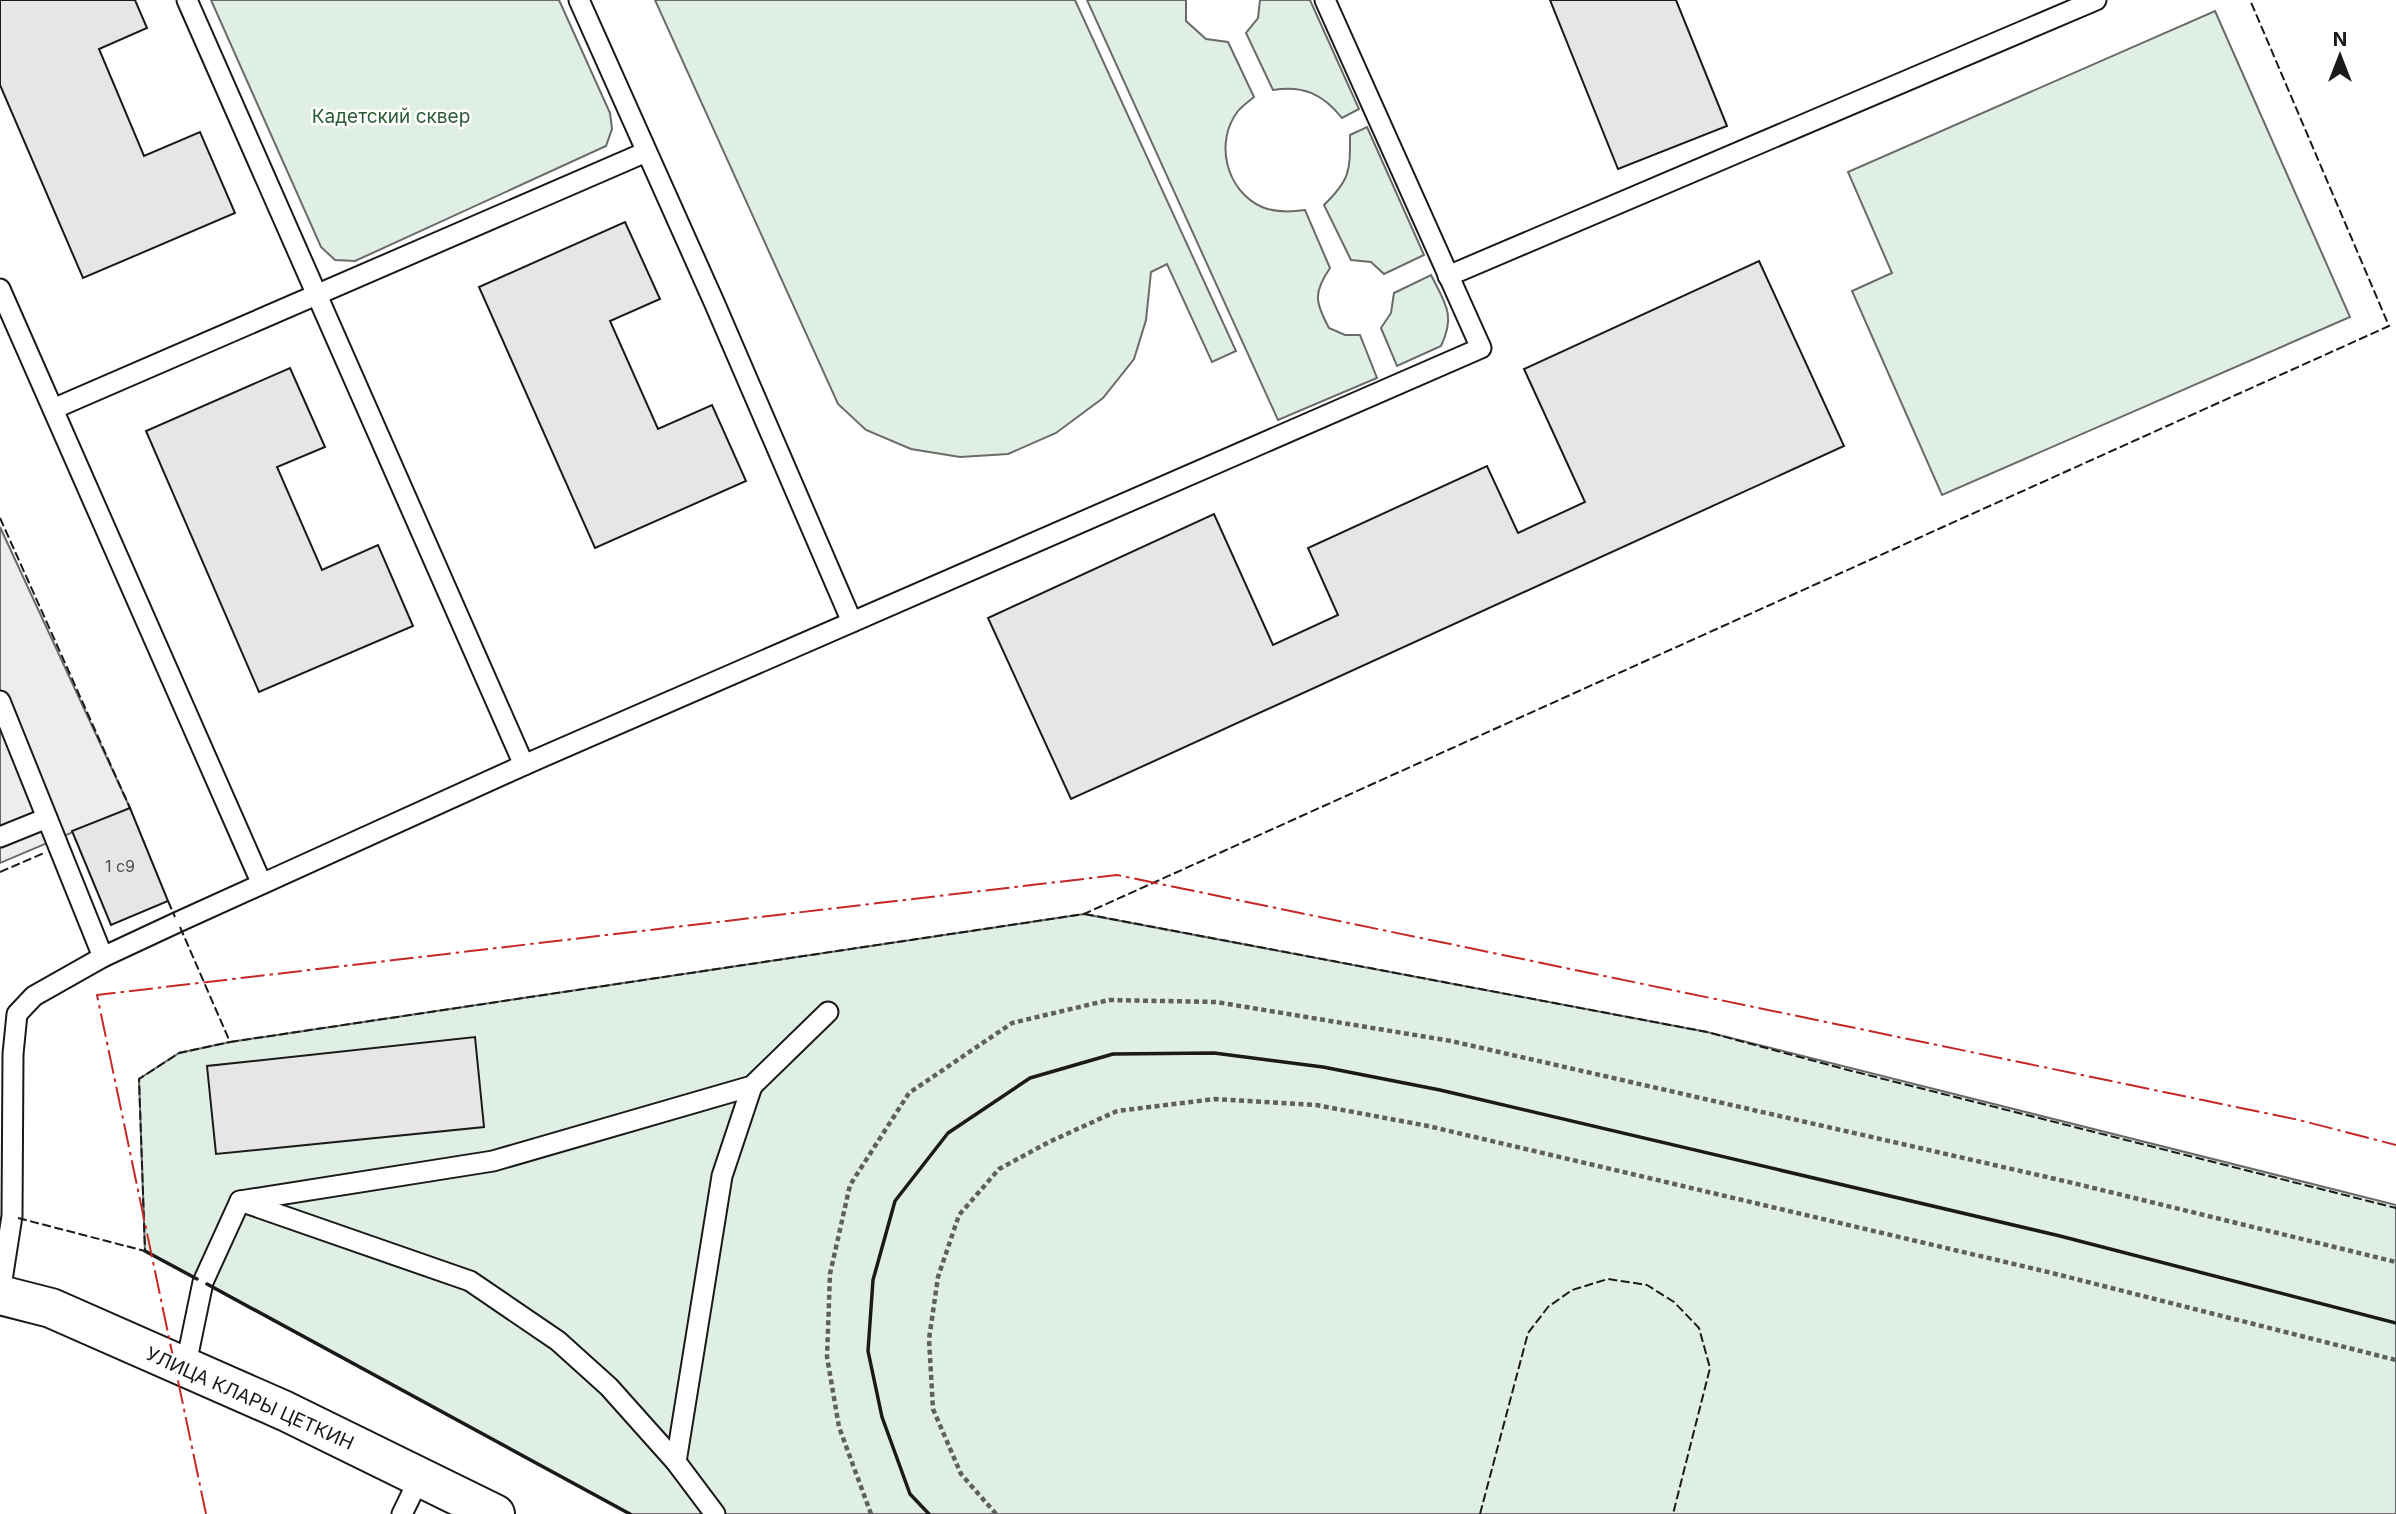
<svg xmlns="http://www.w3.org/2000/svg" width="2396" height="1514" viewBox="0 0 2396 1514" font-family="Inter,sans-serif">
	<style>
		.green { fill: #e0efe3; stroke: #6a6a6a; stroke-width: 2 }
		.parking { fill: #ededed; stroke: #6a6a6a; stroke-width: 2 }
		.building { fill: #e6e6e6; stroke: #1a1a1a; stroke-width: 2 }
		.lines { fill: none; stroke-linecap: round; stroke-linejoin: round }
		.service-casing { stroke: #1a1a1a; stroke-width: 23 }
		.tertiary-casing { stroke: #1a1a1a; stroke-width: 42 }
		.path { stroke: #5f5f5f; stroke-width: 4.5; stroke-dasharray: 5 3.5; stroke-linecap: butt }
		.service { stroke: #fff; stroke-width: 19 }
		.tertiary { stroke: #fff; stroke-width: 38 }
		.fence { stroke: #1a1a1a; stroke-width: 2; stroke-dasharray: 9 3.5; stroke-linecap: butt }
		.wall { stroke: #1a1a1a; stroke-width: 3.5 }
		.power { stroke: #c62828; stroke-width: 2; stroke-dasharray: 24 5 3.5 5; stroke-linecap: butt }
		.labels { text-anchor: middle; stroke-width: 5; stroke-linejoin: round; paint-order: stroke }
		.number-label { font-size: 16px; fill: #4d4d4d }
		.park-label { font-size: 19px; fill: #2b5a34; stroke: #fff }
		.street-label { font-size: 19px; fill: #1a1a1a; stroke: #fff }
	</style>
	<rect width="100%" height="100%" fill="#fff"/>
	<g class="green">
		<path d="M211,0H559L610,113L612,129L606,146L355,261L335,260L321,247Z"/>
		<path d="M655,0H1075L1236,351L1212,362L1167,264L1151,272L1146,320L1134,359L1103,398L1056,433L1008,454L960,457L911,449L866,430L838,404Z"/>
		<path d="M1087,0H1186V21L1206,39L1228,42L1254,97C1249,101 1242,106 1238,111C1214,142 1226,191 1262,207C1276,213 1291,212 1305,210L1330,268C1313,293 1315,302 1329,328L1345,335H1360L1377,378L1278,420Z"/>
		<path d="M1260,0H1310L1359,109L1342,118C1323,94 1303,85 1273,90L1246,33L1258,18Z"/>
		<path d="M2215,11L2350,317L1942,495L1852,291L1892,273L1848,172Z"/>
		<path d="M1367,127L1424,255L1384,274L1371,262L1351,260L1324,205C1351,179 1350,170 1350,135Z"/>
		<path d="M1431,275C1445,303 1456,315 1441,346L1397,366L1381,328L1391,313L1394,293Z"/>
		<path d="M1084,914L1707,1032L2396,1205V1514H630L145,1251L139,1079L179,1053L230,1042Z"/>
	</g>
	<path class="parking" d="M0,527L130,808L0,863Z"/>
	<g class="building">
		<path d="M0,0H135L147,28L99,49L144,156L200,132L235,213L83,278L0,85Z"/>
		<path d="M1550,0H1676L1727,126L1618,169Z"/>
		<path d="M625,222L660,299L610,321L658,429L712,405L746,481L595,548L479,287Z"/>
		<path d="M1759,261L1844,446L1071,799L988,618L1214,514L1273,645L1338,615L1308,548L1487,466L1518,533L1585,502L1524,369Z"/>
		<path d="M290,368L325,447L277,467L322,570L378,545L413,626L259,692L146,431Z"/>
		<path d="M130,808L168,901L111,925L72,831Z"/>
		<path d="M475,1037L484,1127L216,1154L207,1066Z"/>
	</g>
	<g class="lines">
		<g class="service-casing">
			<g id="service">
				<path d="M187,0L524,765"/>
				<path d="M579,0L714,302L852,622"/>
				<path d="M1448,276L2096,0"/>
				<path d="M0,289L261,882"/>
				<path d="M53,409L646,152"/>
				<path d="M0,701L103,957"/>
				<path d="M0,837L47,818"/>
				<path d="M0,1293L12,1216L13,1054L17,1014L34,996L103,957L178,922L524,765L1481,348L1325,0"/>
				<path d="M185,1369L203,1282L240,1201"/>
				<path d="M676,1462L722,1176L752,1086"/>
				<path d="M402,1514L420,1477"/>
				<path d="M715,1514L676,1462L609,1387L558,1341L470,1281L240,1201L493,1161L752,1086L828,1012"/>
			</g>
		</g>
		<g class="tertiary-casing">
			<path id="tertiary" d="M0,1295L51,1308L285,1411L495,1514"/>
		</g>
		<g class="path">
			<path d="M871,1514L839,1427L827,1357L830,1274L850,1185L909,1093L1012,1023L1109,1000L1216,1002L1451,1041L2073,1183L2396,1262"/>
			<path d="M996,1514L961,1474L933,1409L929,1339L938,1277L959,1215L999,1169L1049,1142L1117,1111L1215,1099L1316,1105L1428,1126L2052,1273L2396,1360"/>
		</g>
		<use href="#service" class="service"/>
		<use href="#tertiary" class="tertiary"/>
		<g class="fence">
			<path d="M0,518L130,808"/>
			<path d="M0,872L44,853"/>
			<path d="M168,901L175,917"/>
			<path d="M1085,914L1707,1032L1844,1069L2396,1208"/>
			<path d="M180,927L230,1042L1084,914L2389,326L2250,0"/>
			<path d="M18,1218L145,1251L139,1079L179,1053L230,1042"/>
			<path d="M1480,1514L1528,1333L1548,1307L1572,1290L1608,1279L1647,1285L1674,1302L1699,1328L1710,1368L1673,1514"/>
		</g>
		<g class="wall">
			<path d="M145,1251L197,1279"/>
			<path d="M207,1284L630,1514"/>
			<path d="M929,1514L910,1494L882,1417L868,1351L873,1280L895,1201L948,1133L1030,1078L1113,1054L1214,1053L1323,1067L1440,1090L2060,1236L2396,1323"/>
		</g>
		<path class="power" d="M206,1514L97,995L1117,875L2299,1120L2396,1145"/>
	</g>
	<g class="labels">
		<g class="number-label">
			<text x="120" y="872">1 с9</text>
		</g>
		<g class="park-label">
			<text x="391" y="123">Кадетский сквер</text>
		</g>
		<g class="street-label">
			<text transform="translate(250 1398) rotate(24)" y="7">УЛИЦА КЛАРЫ ЦЕТКИН</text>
		</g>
	</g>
	<g transform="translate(2340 56)" stroke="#ffffff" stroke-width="5" paint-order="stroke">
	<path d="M0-5L12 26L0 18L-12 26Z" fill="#1a1a1a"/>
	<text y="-10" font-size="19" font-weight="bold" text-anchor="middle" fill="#1a1a1a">N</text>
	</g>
</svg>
